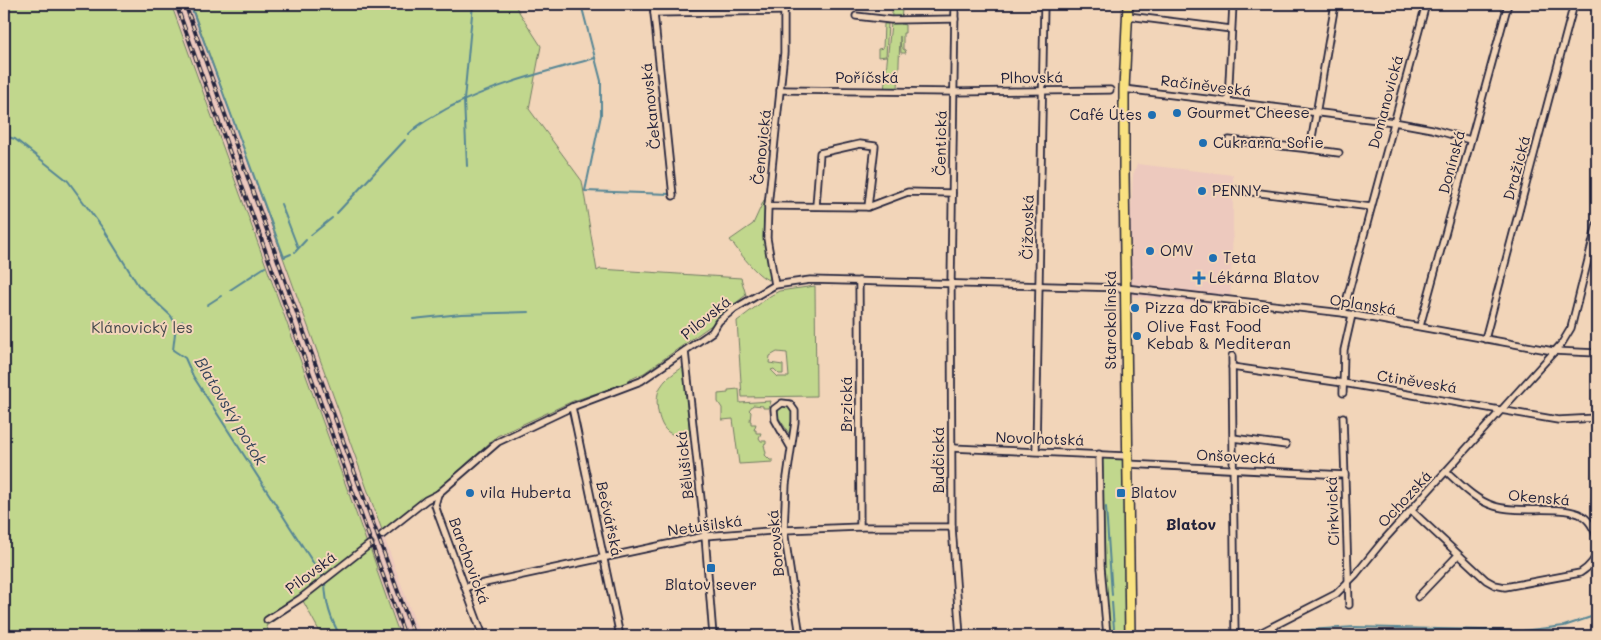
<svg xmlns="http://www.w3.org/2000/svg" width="1601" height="640" viewBox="0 0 1601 640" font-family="Mali,sans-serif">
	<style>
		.built { fill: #edc9be }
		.green { fill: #c1d78d; stroke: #727c64; fill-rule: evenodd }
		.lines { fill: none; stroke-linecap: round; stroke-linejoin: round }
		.stream { stroke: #568695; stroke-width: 2 }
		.minor-tunnel { stroke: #c8b1a0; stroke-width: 5.5; stroke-dasharray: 5.5 3; stroke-linecap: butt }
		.minor-casing { stroke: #22223b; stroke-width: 9 }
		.primary-casing { stroke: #22223b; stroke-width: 12 }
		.minor { stroke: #f2d5b9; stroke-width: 5.5 }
		.primary { stroke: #f9e181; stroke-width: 9 }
		.rail-casing { stroke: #22223b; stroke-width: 4 }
		.rail { stroke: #f2d5b9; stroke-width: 2; stroke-dasharray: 5.5; stroke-linecap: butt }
		.poi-dot { fill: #1f6fb2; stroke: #f2d5b9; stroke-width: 2 }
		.labels { text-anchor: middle; stroke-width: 4; stroke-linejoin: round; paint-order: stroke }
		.street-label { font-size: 15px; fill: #22223b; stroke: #f2d5b9 }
		.poi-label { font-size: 15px; fill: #22223b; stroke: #f2d5b9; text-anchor: start }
		.park-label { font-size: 15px; fill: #42464b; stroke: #f2d5b9 }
		.water-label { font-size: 16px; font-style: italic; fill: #334359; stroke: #f2d5b9 }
		.neighbourhood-label { font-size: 16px; font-weight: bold; fill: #22223b; stroke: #f2d5b9 }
	</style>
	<rect width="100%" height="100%" fill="#f2d5b9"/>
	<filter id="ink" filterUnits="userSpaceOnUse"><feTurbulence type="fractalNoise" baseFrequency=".02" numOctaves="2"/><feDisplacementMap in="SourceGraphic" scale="10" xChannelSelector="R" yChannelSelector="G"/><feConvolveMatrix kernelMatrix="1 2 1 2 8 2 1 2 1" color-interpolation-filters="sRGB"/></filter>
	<g filter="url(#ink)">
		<g class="built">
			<path d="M171,4H191L420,636H400Z"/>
			<path d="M1137,164L1233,175V231L1230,307L1131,296L1130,229L1133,175Z"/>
		</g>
		<g class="green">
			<path d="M4,4H171L369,549L370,548L377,568V571L400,636H322L303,601L266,626L272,636H4Z"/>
			<path d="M191,4H514L541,46L529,109L582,181L597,271L600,269L741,278L746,295L714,320L713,324L644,373L629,380L630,382L573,401L497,436L437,491L382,530Z"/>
			<path d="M893,4H902L903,7H899L902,8L901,24L905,25V33H903V49L905,50L906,53H901L900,36L898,90L884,91Z"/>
			<path d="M884,24H888L886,56L878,57V49L883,48Z"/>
			<path d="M764,200H766L771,277L769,280C757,277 738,250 730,240L753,224Z"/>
			<path d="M815,286L816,396L742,397L737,321L770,296L779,291ZM777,352L787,353L789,377H778L771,370L774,369L779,374H783V365L769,363L770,356Z"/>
			<path d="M683,367L690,435C681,437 668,436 663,426C657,416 654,394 662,385C666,378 676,372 683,367Z"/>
			<path d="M739,389L740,403L771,401L769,408H763V406L753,405L749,410L751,412L750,421H751V424H756L754,430H756V433H761L759,438L761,441H766V444L764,445L766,453L765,455L770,460H773V462L739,464L733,419L722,420V408L718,402V394L728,393V390Z"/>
			<path d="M787,405L793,409L790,435L777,415V411L779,406Z"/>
			<path d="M1099,454L1126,456L1130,636H1107L1101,567Z"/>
			<path d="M1595,464H1597V502L1591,501Z"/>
		</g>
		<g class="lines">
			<g class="stream">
				<path d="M190,4L284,257L291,254"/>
				<path d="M595,58L601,81V115L585,191L670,194"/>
				<path d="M409,134C420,122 436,115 450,107C496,84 545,72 595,58L581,4"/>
				<path d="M4,136L15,139L68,181L104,230L138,285L171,316L176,325L173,350L185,358L193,376L323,578"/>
				<path d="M467,166L464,100L473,4"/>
				<path d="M281,204L298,248"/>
				<path d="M337,213L405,140"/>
				<path d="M311,235L332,218"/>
				<path d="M295,252L306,240"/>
				<path d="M230,290L265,267"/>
				<path d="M207,305L221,296"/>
				<path d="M413,319L461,314L529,312"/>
				<path d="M177,325L183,321"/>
				<path d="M1106,507L1112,595"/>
				<path d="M330,579L325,583C326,605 330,617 340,636"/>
				<path d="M1112,602L1114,629"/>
				<path d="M1292,636L1308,630L1355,627L1522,631L1564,626L1597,615"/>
			</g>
			<path class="minor-tunnel" d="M370,544L382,535"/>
			<g class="minor-casing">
				<g id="minor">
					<path d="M653,4L673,196"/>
					<path d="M955,4L951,282L952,527L960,636"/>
					<path d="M1335,4L1310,149L1339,153"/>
					<path d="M654,13L784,11"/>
					<path d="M856,16L891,20L955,19"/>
					<path d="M1128,16L1231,29"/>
					<path d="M1124,89L1394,122L1432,129L1470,140"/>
					<path d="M780,90L954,92L1110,90"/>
					<path d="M1228,102L1233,4"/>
					<path d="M1229,140L1310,149"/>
					<path d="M1236,190L1371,207"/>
					<path d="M768,206L868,207L908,192L952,193"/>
					<path d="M816,206L820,153L860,144L875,146L868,207"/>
					<path d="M859,281L860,527"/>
					<path d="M775,285L767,238L768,206L784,53V4"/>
					<path d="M1343,313L1426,4"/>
					<path d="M1420,326L1508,4"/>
					<path d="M1485,339L1574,4"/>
					<path d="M685,351L705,536L713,636"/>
					<path d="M1232,356L1235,636"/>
					<path d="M1232,367L1343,383L1558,420L1597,418"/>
					<path d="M1343,393L1344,350L1352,315"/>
					<path d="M572,407L620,636"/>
					<path d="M1343,417L1349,605"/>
					<path d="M1233,438L1286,445"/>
					<path d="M791,448L775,420L774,409L782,403L790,404L795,411V422L786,484L784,530L800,636"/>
					<path d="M952,448L1126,456"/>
					<path d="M1036,451L1044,4"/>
					<path d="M1099,454L1101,567L1107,636"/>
					<path d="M1127,464L1345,475"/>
					<path d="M1447,472C1461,485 1475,500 1494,506C1519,514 1556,505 1579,514C1588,518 1595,529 1597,538"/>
					<path d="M438,494L435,505L439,517L483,636"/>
					<path d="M1412,511L1486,580L1495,585L1505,587L1580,573C1588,568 1595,562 1597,551"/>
					<path d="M382,535L426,500L438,494L498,442L572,407L641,381L712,332L719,321L734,309L775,285L810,280L1125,288L1343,313L1553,351L1597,353"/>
					<path d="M466,587L705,536L784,530L860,527H952"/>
					<path d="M1418,597L1458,555"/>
					<path d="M267,620L301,598L370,544"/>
					<path d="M1254,636L1336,594L1356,574L1382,542L1562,343L1571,328L1597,224"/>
				</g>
			</g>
			<g class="primary-casing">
				<path id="primary" d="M1128,4L1124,89V175L1130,636"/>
			</g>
			<use href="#minor" class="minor"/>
			<use href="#primary" class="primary"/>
			<g class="rail-casing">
				<g id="rail">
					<path d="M176,4L405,636"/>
					<path d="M185,4L414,636"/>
				</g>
			</g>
			<use href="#rail" class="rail"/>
		</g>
	</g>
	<g class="poi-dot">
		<circle cx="1177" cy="113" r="5"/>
		<circle cx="1152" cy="115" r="5"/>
		<circle cx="1203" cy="143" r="5"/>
		<circle cx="1202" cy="191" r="5"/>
		<circle cx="1150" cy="251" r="5"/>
		<circle cx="1213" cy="258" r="5"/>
		<path d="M1196.5 270.5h5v5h5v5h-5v5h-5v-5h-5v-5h5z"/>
		<circle cx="1135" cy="308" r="5"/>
		<circle cx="1137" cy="336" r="5"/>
		<circle cx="470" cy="493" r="5"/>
		<rect x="1116" y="488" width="10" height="10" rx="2.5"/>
		<rect x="706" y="563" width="10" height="10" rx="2.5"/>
	</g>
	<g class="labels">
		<g class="street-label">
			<text x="867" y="83">Poříčská</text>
			<text transform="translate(1032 78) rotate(-1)" y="5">Plhovská</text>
			<text transform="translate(1206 86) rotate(7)" y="5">Račiněveská</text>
			<text transform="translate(1386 102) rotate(-75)" y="5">Domanovická</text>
			<text transform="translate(651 106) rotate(-96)" y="5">Čekanovská</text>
			<text transform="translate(941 143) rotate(-89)" y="5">Čentická</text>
			<text transform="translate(762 147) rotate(-84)" y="5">Čenovická</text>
			<text transform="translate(1452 162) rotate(-75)" y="5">Donínská</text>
			<text transform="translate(1517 168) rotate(-75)" y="5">Dražická</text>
			<text transform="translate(1028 227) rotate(-89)" y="5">Čížovská</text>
			<text transform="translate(1363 305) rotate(9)" y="5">Oplanská</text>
			<text transform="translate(706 318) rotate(-39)" y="5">Pilovská</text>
			<text transform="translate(1111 320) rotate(-90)" y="5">Starokolínská</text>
			<text transform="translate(1417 382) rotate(9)" y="5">Ctiněveská</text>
			<text transform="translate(847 404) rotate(-90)" y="5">Brzická</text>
			<text transform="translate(1040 439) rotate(2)" y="5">Novolhotská</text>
			<text transform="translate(1236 457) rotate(3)" y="5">Onšovecká</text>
			<text transform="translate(939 460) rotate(-90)" y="5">Budčická</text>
			<text transform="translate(685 465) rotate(-96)" y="5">Bělušická</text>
			<text transform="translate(1539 498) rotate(5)" y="5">Okenská</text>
			<text transform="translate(1405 499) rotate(-47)" y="5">Ochozská</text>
			<text transform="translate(1333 511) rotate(-92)" y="5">Církvická</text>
			<text transform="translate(609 519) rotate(78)" y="5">Bečvářská</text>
			<text transform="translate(705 526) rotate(-8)" y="5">Netušilská</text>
			<text transform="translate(776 543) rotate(-95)" y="5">Borovská</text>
			<text transform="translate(469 561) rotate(70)" y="5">Barchovická</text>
			<text transform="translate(311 573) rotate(-37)" y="5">Pilovská</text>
		</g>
		<g class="poi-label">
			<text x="1187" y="118">Gourmet Cheese</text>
			<text x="1142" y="120" text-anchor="end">Café Útes</text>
			<text x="1213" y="148">Cukrarna Sofie</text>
			<text x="1212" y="196">PENNY</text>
			<text x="1160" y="256">OMV</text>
			<text x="1223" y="263">Teta</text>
			<text x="1209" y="283">Lékárna Blatov</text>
			<text x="1145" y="313">Pizza do krabice</text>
			<text x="1147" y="332">Olive Fast Food<tspan x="1147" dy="17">Kebab &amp; Mediteran</tspan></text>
			<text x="480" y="498">vila Huberta</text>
			<text x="1131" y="498">Blatov</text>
			<text x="711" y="590" text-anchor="middle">Blatov sever</text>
		</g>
		<g class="park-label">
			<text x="142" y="333">Klánovický les</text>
		</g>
		<g class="water-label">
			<text transform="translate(231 411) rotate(59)" y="6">Blatovský potok</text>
		</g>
		<g class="neighbourhood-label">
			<text x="1191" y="530">Blatov</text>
		</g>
	</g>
	<rect width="1601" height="640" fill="none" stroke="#f2d5b9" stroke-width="20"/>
	<rect x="10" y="10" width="1581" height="620" fill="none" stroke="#22223b" stroke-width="2" filter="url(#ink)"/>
</svg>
